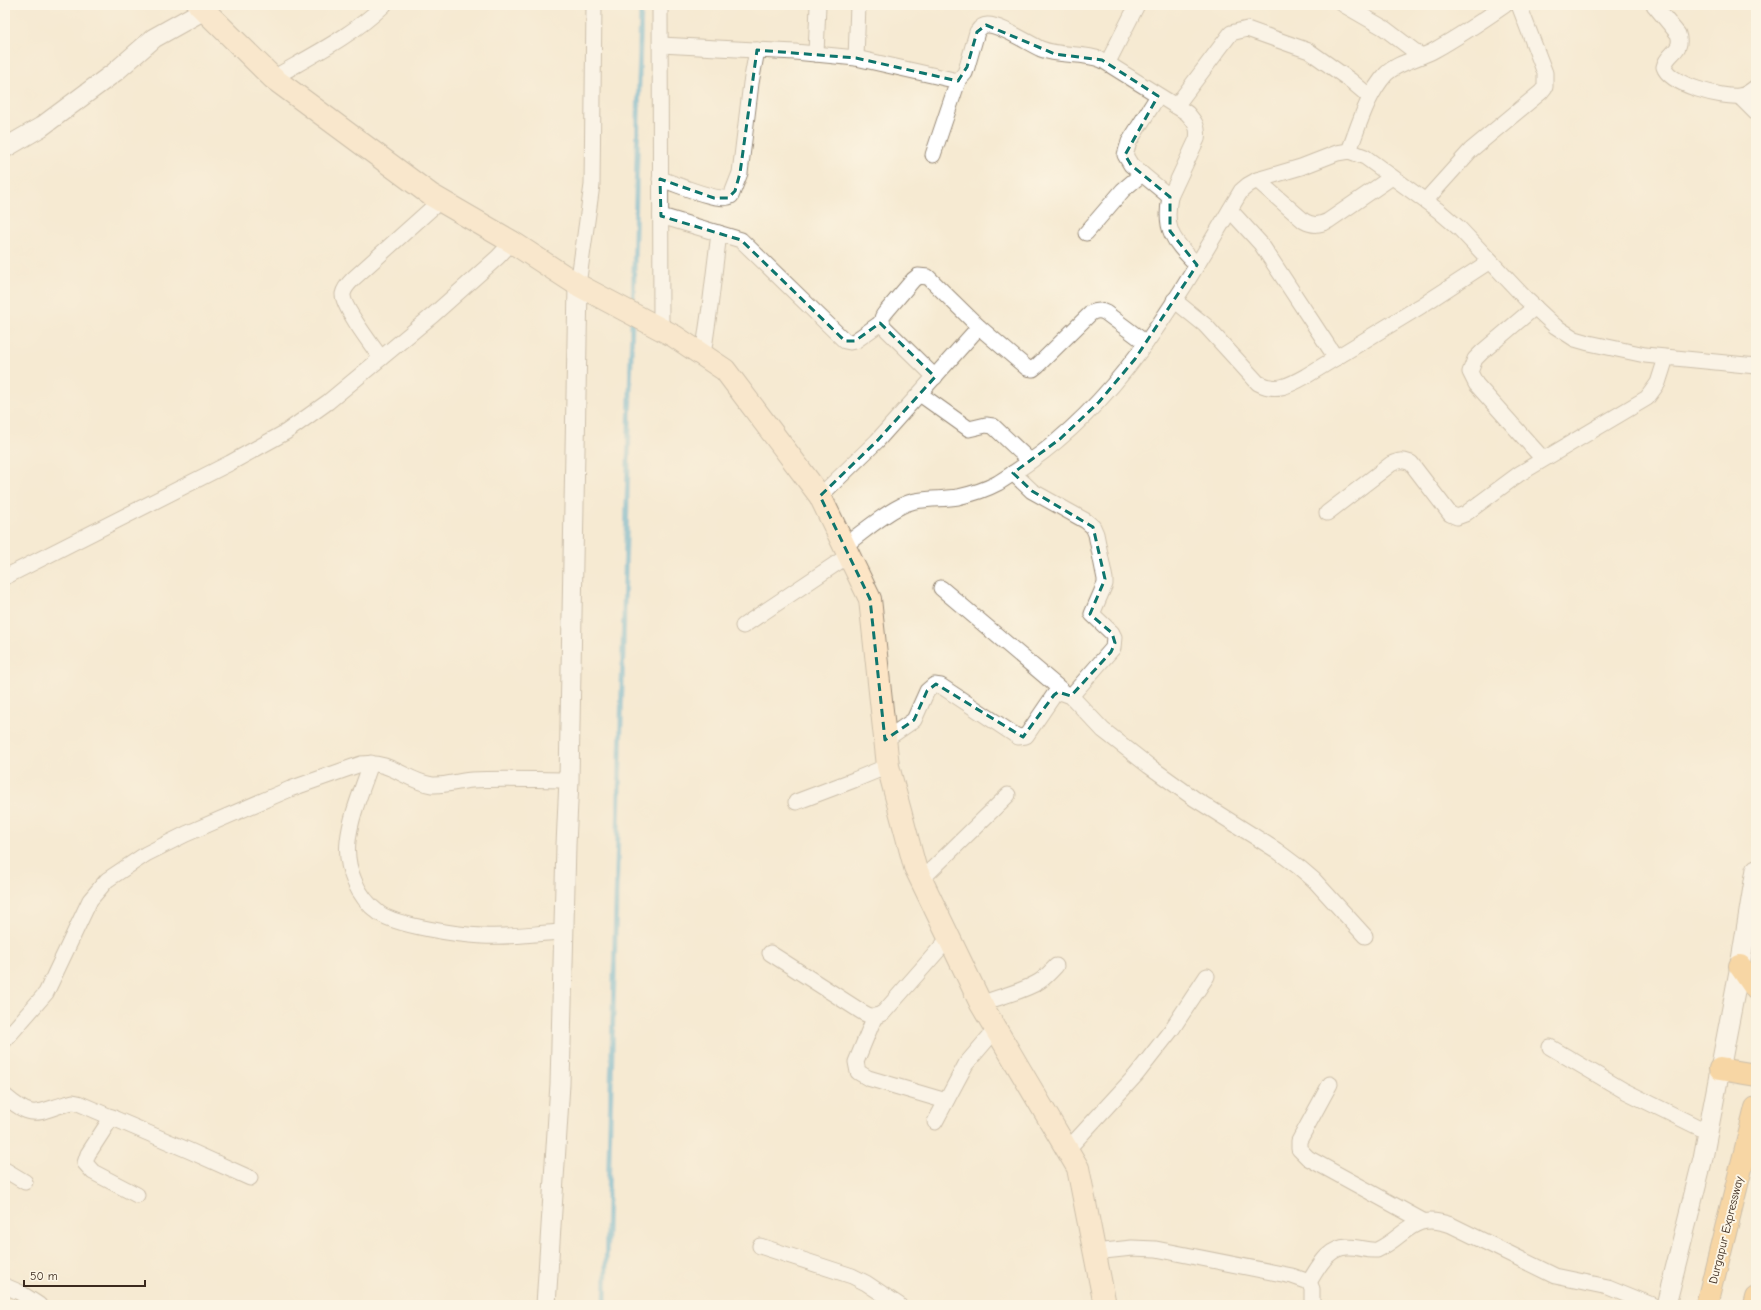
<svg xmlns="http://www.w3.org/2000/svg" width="1761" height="1310" viewBox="0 0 1761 1310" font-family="'Comic Neue',sans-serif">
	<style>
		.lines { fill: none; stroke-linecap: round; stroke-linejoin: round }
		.stream { stroke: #4ea7cc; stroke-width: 5 }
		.minor-casing { stroke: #988a78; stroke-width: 17 }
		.tertiary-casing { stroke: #988a78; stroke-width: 21 }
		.secondary-casing { stroke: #988a78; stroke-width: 24 }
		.trunk-casing { stroke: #988a78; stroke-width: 24 }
		.minor { stroke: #fff; stroke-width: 15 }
		.tertiary { stroke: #fff; stroke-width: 19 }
		.secondary { stroke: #fde5c5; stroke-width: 22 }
		.trunk { stroke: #f9bf6d; stroke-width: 22 }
		.marked { fill: none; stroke: #0f766e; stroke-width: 3; stroke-dasharray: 8 5; stroke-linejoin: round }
		.labels { text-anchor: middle; stroke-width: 4; stroke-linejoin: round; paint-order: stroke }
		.street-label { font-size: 12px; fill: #3b2a1e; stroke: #fcf5e5 }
	</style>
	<rect width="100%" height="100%" fill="#fcf5e5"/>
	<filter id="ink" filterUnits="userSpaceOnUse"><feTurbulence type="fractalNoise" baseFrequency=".025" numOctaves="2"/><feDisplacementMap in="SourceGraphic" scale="8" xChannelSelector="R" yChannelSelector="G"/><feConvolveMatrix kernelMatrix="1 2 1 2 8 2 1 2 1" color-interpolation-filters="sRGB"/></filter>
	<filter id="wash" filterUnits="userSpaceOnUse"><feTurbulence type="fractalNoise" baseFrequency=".012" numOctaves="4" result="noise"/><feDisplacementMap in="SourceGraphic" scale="16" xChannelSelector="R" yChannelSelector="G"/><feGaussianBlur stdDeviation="0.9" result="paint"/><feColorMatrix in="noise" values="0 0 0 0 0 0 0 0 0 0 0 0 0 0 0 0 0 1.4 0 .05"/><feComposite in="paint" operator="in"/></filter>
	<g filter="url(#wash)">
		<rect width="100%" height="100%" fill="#f6ead2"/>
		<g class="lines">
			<g class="stream">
				<path d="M633,308L641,5"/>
				<path d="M605,1305L632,320"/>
			</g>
		</g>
	</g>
	<g filter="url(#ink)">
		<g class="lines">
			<g class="minor-casing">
				<g id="minor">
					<path d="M660,5L661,329"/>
					<path d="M1344,5L1384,28L1421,56"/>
					<path d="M1654,5L1678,34C1684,52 1667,52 1664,67C1670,85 1722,98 1740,96C1746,95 1751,91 1756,87"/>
					<path d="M661,45L795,52L856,58L958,81L965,73L967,67L977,32C979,29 982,25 987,25C999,24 1028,43 1041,49C1061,57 1082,52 1102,60L1187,113C1195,122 1199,127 1197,139L1170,197C1163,232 1175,242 1197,265"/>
					<path d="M816,54L818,5"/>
					<path d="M856,58L858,5"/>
					<path d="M1108,62L1137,5"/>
					<path d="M273,78C311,56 352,36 384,5"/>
					<path d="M1158,96L1129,142L1125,155L1131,165L1170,197"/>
					<path d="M1739,96L1756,113"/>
					<path d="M1176,106L1231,33L1247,29L1309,51L1350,80L1370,97"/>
					<path d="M1349,151C1359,125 1367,95 1386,74C1398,62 1418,59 1433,51C1458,37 1482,21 1505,5"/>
					<path d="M933,155L958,81"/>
					<path d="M660,179C675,183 720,204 731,196L740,173L751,83L757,50"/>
					<path d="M1257,180L1304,221C1313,226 1319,225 1328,221L1392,177"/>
					<path d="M1426,200L1471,150L1541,92L1545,87V73L1519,5"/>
					<path d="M1230,210L1261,244L1336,358"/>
					<path d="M661,216L741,240L845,341L850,342L855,341L882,322"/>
					<path d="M1086,233L1123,190L1142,174"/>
					<path d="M578,285L592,185L594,5"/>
					<path d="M1174,300L1205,325L1258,383C1276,393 1290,385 1306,376L1421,306L1490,261"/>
					<path d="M1535,307L1482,352L1475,359L1470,372L1476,384L1543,459"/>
					<path d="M703,355L710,307L719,233"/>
					<path d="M381,358C373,347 342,306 343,294C344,288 349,283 353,279L441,200"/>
					<path d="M935,377L884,327C881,321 881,318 885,313L913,280L918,276L928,277L979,327L1027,368L1033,369L1038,365L1091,313C1097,310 1101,310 1106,313L1146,343"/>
					<path d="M920,394L969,429L986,425L993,426L1030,461"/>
					<path d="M1013,473L1032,491L1086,521L1093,527L1096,534L1105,579V584L1092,614L1112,633L1114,637L1113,648L1071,696"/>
					<path d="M820,496L877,441L979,327"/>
					<path d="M1327,513L1391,464C1399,460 1403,460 1411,463L1450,514L1457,517L1465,514L1519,474L1647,398L1658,383L1666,358"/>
					<path d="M844,546C862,533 882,515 901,506C918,497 939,500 958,497C972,494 985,490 998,483C1008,477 1018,470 1028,463C1125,396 1182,290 1241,191L1248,185L1257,180L1301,167L1337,153L1349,151L1365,157L1439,211L1460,229L1525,298L1555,326L1575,339L1589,343L1645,355L1756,366"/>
					<path d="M5,577L230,463L286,432L328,402L433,315L498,257L512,242"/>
					<path d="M941,588L1065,693"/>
					<path d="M743,626L849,555"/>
					<path d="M885,740L914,720L927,691L934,685L941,686L1018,737L1026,736L1054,695L1060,692L1071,696L1103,730L1149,766L1195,799L1276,850L1300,868L1314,880L1365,936"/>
					<path d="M371,763C363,788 351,814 348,841C345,867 357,897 379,913C397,926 459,935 482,936C509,938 537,933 563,932"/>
					<path d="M796,802L854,780L888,766"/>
					<path d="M921,880L1008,795"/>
					<path d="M770,953L862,1012C870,1017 876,1018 884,1012L949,938"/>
					<path d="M981,1004C1000,996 1023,992 1040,981C1046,977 1051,971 1056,966"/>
					<path d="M875,1016L856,1062L858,1072L868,1078L946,1101"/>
					<path d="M5,1040L46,993L90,900L107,880L146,854L186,834L290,789L361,764C392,760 405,781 432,785C445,786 459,781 472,780C504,778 537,780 569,780"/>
					<path d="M1550,1047L1623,1090L1708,1132"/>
					<path d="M1330,1084L1299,1141V1149L1308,1158L1423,1221"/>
					<path d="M5,1096C36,1123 38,1110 73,1102L78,1103L190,1151L250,1178"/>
					<path d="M112,1117L88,1154L85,1163L93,1172L137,1195"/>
					<path d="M935,1122L966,1064L996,1029"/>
					<path d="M1067,1150L1136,1075L1172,1029L1207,976"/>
					<path d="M5,1170L25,1182"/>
					<path d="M760,1246L852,1276L866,1283L899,1305"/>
					<path d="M1095,1252L1132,1248L1156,1249L1292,1276L1309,1282L1312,1289V1305"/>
					<path d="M1309,1282C1318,1268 1328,1246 1349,1247C1359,1247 1367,1251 1377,1250C1407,1236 1412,1211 1451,1225L1555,1276L1608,1287L1652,1305"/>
					<path d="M5,1286L19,1292L39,1305"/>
				</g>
			</g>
			<g class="tertiary-casing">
				<g id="tertiary">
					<path d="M5,148L41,127L115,72L154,38L204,10"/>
					<path d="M546,1305L560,1084L566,845L569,780L578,285"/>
					<path d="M1666,1305L1703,1158L1740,966L1756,869"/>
				</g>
			</g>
			<g class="secondary-casing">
				<path id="secondary" d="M199,5L273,78L431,195L512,242L578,285L674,336L725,370L820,496L870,599L888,766L915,867L981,1004L1078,1168L1105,1305"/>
			</g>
			<g class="trunk-casing">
				<g id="trunk">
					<path d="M1740,966L1756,989"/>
					<path d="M1720,1069L1756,1075"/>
					<path d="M1707,1305L1756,1108"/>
					<path d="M1754,1305L1756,1297"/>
				</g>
			</g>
			<use href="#minor" class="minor"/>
			<use href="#tertiary" class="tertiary"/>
			<use href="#secondary" class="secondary"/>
			<use href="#trunk" class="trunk"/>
		</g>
	</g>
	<path d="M0 0H1761V1310H0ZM986,25L1055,54L1102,60L1158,96L1125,155L1131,165L1170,197V231L1197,265L1135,359L1099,402L1060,439L1013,473L1032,491L1093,527L1105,579L1090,614L1112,633L1115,643L1111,652L1071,696L1058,692L1054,695L1023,737L936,684L927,691L914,720L885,740L870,599L820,496L877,441L935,377L880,323L855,341H845L741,240L661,216L660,179L714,198H728L735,191L740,173L757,50L856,58L958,81L967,67L977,32Z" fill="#f6ead2" fill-opacity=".55" fill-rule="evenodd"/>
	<path class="marked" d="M986,25L1055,54L1102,60L1158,96L1125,155L1131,165L1170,197V231L1197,265L1135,359L1099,402L1060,439L1013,473L1032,491L1093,527L1105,579L1090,614L1112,633L1115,643L1111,652L1071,696L1058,692L1054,695L1023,737L936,684L927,691L914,720L885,740L870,599L820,496L877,441L935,377L880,323L855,341H845L741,240L661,216L660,179L714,198H728L735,191L740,173L757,50L856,58L958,81L967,67L977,32Z"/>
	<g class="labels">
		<g class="street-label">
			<text transform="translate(1726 1230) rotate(-76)" y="4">Durgapur Expressway</text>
		</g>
	</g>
	<rect width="1761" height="1310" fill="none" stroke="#fcf5e5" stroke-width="20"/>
	<path d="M24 1280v6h121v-6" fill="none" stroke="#3b2a1e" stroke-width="2"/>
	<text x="30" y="1280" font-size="12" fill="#3b2a1e" stroke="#fcf5e5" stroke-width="3" paint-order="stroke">50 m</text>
</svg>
